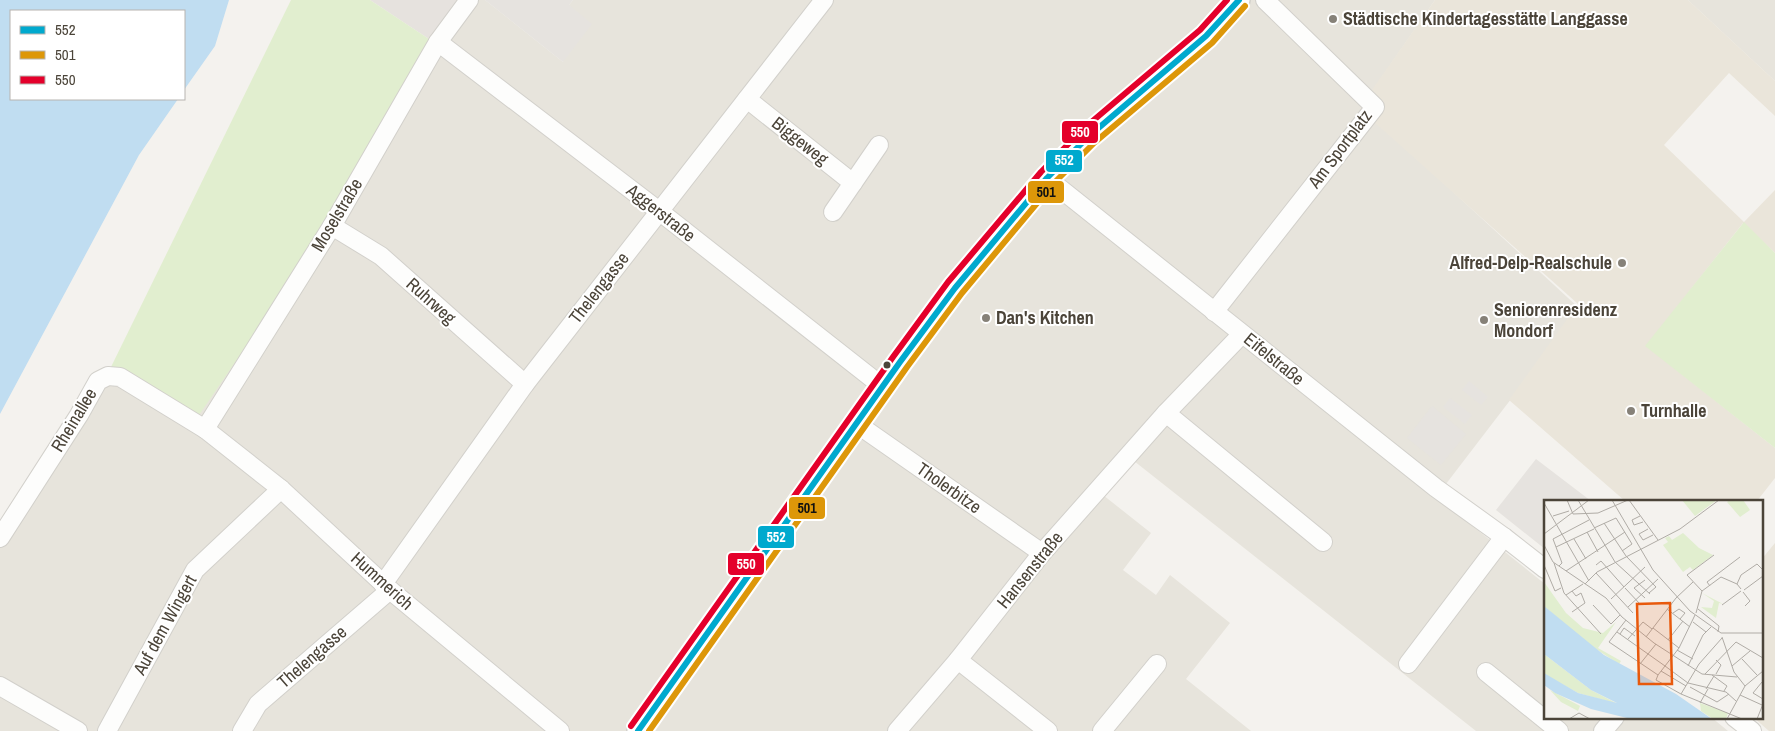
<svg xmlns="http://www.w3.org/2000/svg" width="1775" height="731" viewBox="0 0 1775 731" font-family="'Archivo Narrow',sans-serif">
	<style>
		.residential { fill: #e7e4dc }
		.industrial { fill: #e6e2de }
		.education { fill: #eae5da }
		.green { fill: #e1eecf }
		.parking { fill: #e6e3df }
		.water { fill: #c0ddf1 }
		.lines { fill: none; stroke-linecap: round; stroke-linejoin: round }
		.minor-casing { stroke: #d2d0cb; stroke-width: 20 }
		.tertiary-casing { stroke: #d2d0cb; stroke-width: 24 }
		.minor { stroke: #fdfdfc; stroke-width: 18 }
		.tertiary { stroke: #fdfdfc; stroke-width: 21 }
		.bus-1-casing { stroke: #fff; stroke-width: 10 }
		.bus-2-casing { stroke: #fff; stroke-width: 10 }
		.bus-3-casing { stroke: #fff; stroke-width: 10 }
		.bus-1 { stroke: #00a9ce; stroke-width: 6 }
		.bus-2 { stroke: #dd9709; stroke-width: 6 }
		.bus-3 { stroke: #e4002b; stroke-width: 6 }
		.poi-dot { fill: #868178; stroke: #fff; stroke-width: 2 }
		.bus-dot { fill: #4b4439; stroke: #fff; stroke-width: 2 }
		.labels { text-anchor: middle; stroke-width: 4; stroke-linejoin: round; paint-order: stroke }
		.poi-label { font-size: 18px; font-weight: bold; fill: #4b4439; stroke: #fff; text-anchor: start }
		.street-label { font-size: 18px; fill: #4b4439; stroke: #fff }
		.inset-road { fill: none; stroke: #b0aca6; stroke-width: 1 }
		.view { fill: #e8590c; fill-opacity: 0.15; stroke: #e8590c; stroke-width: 2.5 }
		.inset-edge { fill: none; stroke: #4b4439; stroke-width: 2.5 }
		.line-badge { stroke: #fff; stroke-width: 2 }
		.badge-label { font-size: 14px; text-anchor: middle; font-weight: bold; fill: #fff }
		.pale-badge-label { font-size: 14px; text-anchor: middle; font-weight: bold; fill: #111 }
	</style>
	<rect width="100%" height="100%" fill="#f4f2ee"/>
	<g class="residential">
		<path d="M476,0H485L563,62L569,5L573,0H1435L1361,107L1580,309L1436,497L1545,584V717H1711L1728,731H1476L1134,461L1103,495L1151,533L1123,570L1156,595L1170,575L1230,623L1186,679L1251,731H0V546L110,369Z"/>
		<path d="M1688,0H1775V81Z"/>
	</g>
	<path class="industrial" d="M370,0H476L441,47Z"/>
	<g class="education">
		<path d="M1435,0H1688L1775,81V116L1729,73L1664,145L1744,222L1775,190V253L1743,223L1646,346L1775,448V478L1757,501H1625L1509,400L1578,304L1373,121L1360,107Z"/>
		<path d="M1775,543V731H1769L1753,717H1761V560Z"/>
	</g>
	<g class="green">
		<path d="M291,0H370L441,47L327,228L197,418L110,369Z"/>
		<path d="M1744,222L1775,253V448L1645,346Z"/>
	</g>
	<g class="parking">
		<path d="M485,0H573L569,5L592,24L563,62Z"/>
		<path d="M1469,381L1488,397L1481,405L1462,390Z"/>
		<path d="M1450,398L1472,415L1465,424L1443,407Z"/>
		<path d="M1432,406L1466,434L1441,465L1407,438Z"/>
		<path d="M1536,459L1591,501H1545V549L1496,510Z"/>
	</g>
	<path class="water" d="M0,0H229L215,46L184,90V11H11V99H178L139,155L0,414Z"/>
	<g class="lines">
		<g class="minor-casing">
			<g id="minor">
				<path d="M438,42L659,211L883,387"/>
				<path d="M747,99L853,183"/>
				<path d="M1047,178L1436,488L1504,537L1545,569"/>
				<path d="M833,212L879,145"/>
				<path d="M332,226L381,256L525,384"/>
				<path d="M1214,312L1375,107L1265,0"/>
				<path d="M1166,413L1323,542"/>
				<path d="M857,424L1042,553"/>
				<path d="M205,429L332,226L438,42L469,0"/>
				<path d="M0,538L79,415L98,381L108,376L120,377L205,429L281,489L390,590L560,731"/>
				<path d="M383,584L525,384L824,0"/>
				<path d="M958,660L1048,731"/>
				<path d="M1408,664L1504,537"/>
				<path d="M1486,672L1559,731"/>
				<path d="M0,686L78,731"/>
				<path d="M1734,717L1752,731"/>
				<path d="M107,731L195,570L281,489"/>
				<path d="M242,731L258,704L390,590"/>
				<path d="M897,731L958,660L1042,553L1166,413L1242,334"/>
				<path d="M1102,731L1157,664"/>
				<path d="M1603,731L1615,717"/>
			</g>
		</g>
		<g class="tertiary-casing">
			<path id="tertiary" d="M638,731L900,362L955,288L1047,178L1088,137L1206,36L1239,0"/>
		</g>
		<use href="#minor" class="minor"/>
		<use href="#tertiary" class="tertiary"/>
		<g class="bus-1-casing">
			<path id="bus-1" d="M638,731L900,362L955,288L1047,178L1088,137L1206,36L1239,0"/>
		</g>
		<g class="bus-2-casing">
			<path id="bus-2" d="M649,731L907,367L962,293L1053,184L1094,143L1212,43L1245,6"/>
		</g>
		<g class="bus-3-casing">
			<path id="bus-3" d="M631,726L893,357L948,282L1041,172L1082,130L1200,30L1227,0"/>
		</g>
		<use href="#bus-1" class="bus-1"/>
		<use href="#bus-2" class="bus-2"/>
		<use href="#bus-3" class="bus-3"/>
	</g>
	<g class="poi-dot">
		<circle cx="1333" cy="19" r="5"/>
		<circle cx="1622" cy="263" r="5"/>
		<circle cx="986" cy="318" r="5"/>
		<circle cx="1484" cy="320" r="5"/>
		<circle cx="1631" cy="411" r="5"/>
	</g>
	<circle class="bus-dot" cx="887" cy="365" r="4.5"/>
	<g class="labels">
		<g class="poi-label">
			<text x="1343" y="25">Städtische Kindertagesstätte Langgasse</text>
			<text x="1612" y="269" text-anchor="end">Alfred-Delp-Realschule</text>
			<text x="1494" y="316">Seniorenresidenz<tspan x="1494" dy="21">Mondorf</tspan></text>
			<text x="996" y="324">Dan's Kitchen</text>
			<text x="1641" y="417">Turnhalle</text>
		</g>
		<g class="street-label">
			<text transform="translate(800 141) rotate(38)" y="6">Biggeweg</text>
			<text transform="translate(1340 149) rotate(-53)" y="6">Am Sportplatz</text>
			<text transform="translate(661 213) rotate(38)" y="6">Aggerstraße</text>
			<text transform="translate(337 215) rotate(-59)" y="6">Moselstraße</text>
			<text transform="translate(599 288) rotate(-52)" y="6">Thelengasse</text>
			<text transform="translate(431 301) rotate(42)" y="6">Ruhrweg</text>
			<text transform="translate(1274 359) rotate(39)" y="6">Eifelstraße</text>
			<text transform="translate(74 420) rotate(-59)" y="6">Rheinallee</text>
			<text transform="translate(949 488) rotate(35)" y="6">Tholerbitze</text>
			<text transform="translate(1030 570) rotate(-51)" y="6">Hansenstraße</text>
			<text transform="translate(382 581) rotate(42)" y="6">Hummerich</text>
			<text transform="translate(165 625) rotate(-61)" y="6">Auf dem Wingert</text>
			<text transform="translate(312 657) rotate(-41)" y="6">Thelengasse</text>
		</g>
	</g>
	<g transform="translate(1544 500)">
		<rect width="219" height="219" fill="#f4f2ee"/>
		<path d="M138,0H173L151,16ZM186,0H199L206,10L196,17L183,2ZM139,33L155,48L169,55L149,70L146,67L139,72L119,45L124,42L121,38L125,36L128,40ZM0,82L22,113L39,128L59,133L72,122L54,148L77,161L75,164L41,142L0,106ZM158,93L179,104L175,103L172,118L157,107L168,108L170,101ZM0,154L47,190L74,204L34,193L5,177L0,173ZM6,190L36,206L34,211L17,202ZM156,203L184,213L182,219H169L157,211Z" fill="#e1eecf"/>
		<path d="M0,106L60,155L132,194L168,219H87L47,209L11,193L0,185V173L34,193L73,203L47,190L0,154Z" fill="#c0ddf1"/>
		<path class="inset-road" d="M23,0L29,14L54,13L84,0M34,0L71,62L106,94M68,0L109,70L146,111L177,133H219M85,0L114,40M0,3L45,81M9,16L25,11M96,16L88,20L90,25L99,22M60,23L82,56L112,87L105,93M50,28L72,18L88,44L78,51M104,29L95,34L99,40L109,35M43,32L54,52M0,34L45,0M30,39L42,59M0,45L9,62L62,98L78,117L110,143L158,174L193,177M12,47L50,29M10,63L20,93L57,134M0,65L11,91L17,88M52,65L57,61L80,87M15,66L18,63L9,39L45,20M22,71L81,32M52,73L89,113M101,80L90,88L101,98M41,84L53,72L136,29L175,0M193,84L197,75L213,64L219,70M166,86L163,82L196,57M81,88L96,104M200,90L219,76M158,91L143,75L170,55M199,92L206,101L201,106M22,95L39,84M67,99L101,67M49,105L67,124L76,115M178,105L197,91M84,107L114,79M123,109L146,127M154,109L175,126L174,132M28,112L41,103L37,93L32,96L28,91M129,113L135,109L141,113L136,119M152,113L158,91L177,77L193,84L197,89M82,120L65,142L114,175M149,122L162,132M109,128L135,148M73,132L121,166M76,134L80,128L91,136M102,137L132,98L149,82M178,137L190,172L201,186M84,139L99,122L108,129M124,140L139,121M133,150L149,159M198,159L213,175M96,164L112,144M121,166L144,183L182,192L192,201M144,166L159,135L167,127M188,166L206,151M117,171L142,186M161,174L192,142L219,158M172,174L177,165L172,160M114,175L112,180L137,194L198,219M114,175L135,148L151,115M168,175L183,186L180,191M218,182L209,193L219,199M146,187L173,202L185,194M162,189L170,176M137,194L155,164L178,138M196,195L218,205M156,203L164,189M25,219L35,213L46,219M183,219L201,186L219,171M213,219L219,204"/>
		<path class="view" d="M126,103L128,184H95L93,104Z"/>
		<rect width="219" height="219" class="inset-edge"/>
	</g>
	<g class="line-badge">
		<rect x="1061" y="120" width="38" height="24" rx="5" fill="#e4002b"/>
		<rect x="1045" y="149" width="38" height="24" rx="5" fill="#00a9ce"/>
		<rect x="1027" y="180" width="38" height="24" rx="5" fill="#dd9709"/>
		<rect x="788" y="496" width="38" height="24" rx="5" fill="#dd9709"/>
		<rect x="757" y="525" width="38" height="24" rx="5" fill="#00a9ce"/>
		<rect x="727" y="552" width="38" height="24" rx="5" fill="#e4002b"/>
	</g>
	<g class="badge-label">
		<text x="1080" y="137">550</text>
		<text x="1064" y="165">552</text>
		<text x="776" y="542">552</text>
		<text x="746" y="569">550</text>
	</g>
	<g class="pale-badge-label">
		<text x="1046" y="197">501</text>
		<text x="807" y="513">501</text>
	</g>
	<rect x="10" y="10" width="175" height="90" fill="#ffffff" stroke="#b7b4b0"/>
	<rect x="20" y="26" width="25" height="8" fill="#00a9ce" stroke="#b7b4b0"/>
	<text x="55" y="35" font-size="15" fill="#4b4439">552</text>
	<rect x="20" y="51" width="25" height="8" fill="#dd9709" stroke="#b7b4b0"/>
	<text x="55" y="60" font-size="15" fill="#4b4439">501</text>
	<rect x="20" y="76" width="25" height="8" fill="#e4002b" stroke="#b7b4b0"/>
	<text x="55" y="85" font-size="15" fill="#4b4439">550</text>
</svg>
